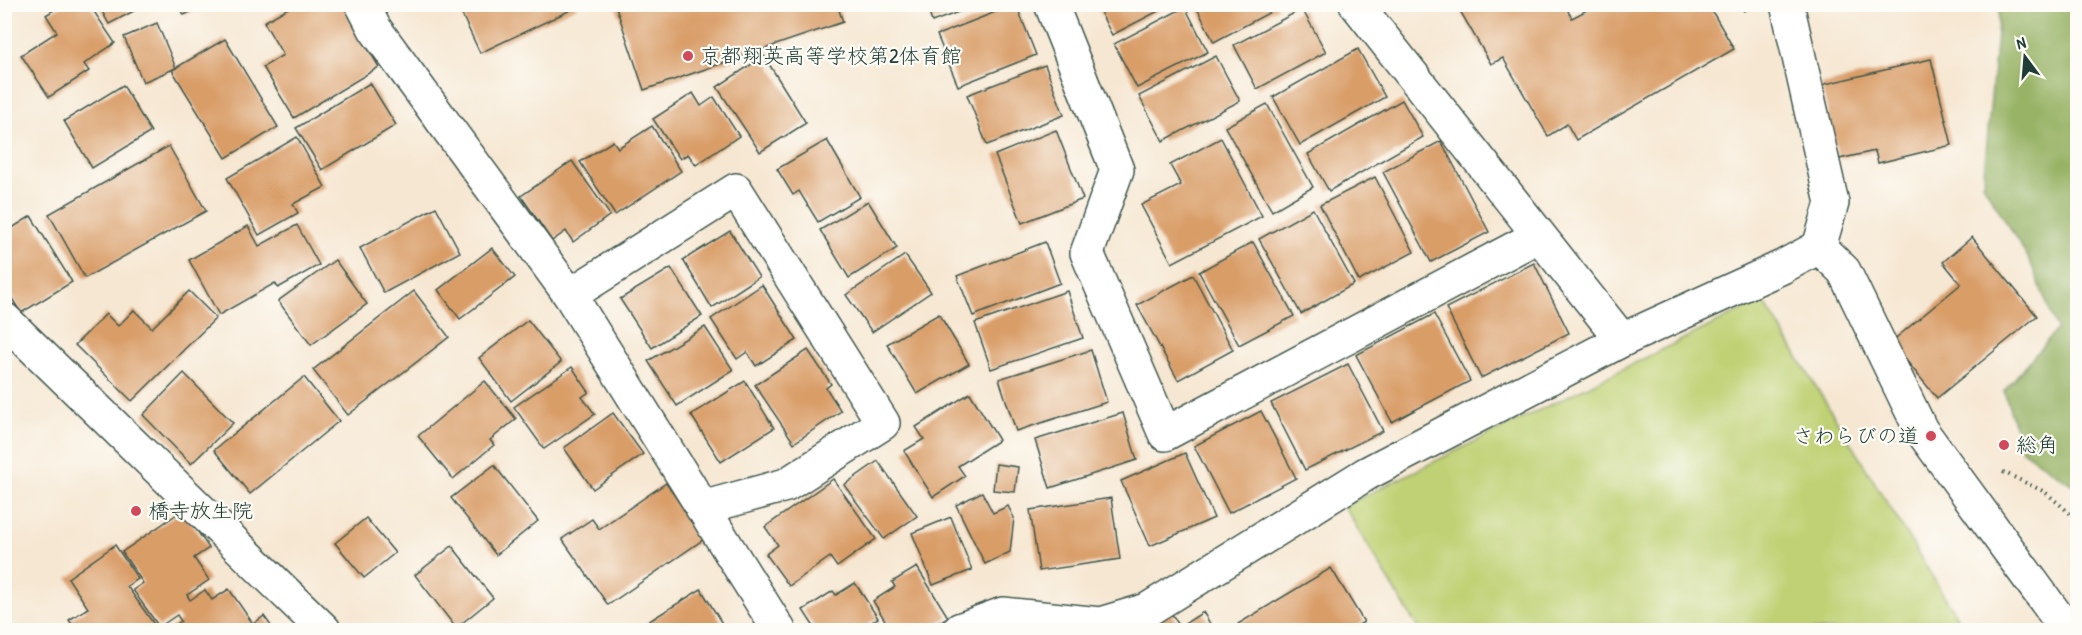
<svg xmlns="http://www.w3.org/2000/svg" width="2082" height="635" viewBox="0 0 2082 635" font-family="'Patrick Hand','Klee One',sans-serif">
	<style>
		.green { fill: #c0d174; stroke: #708754; stroke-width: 1.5 }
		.forest { fill: #98b366; stroke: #5c784d; stroke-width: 1.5 }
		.building { fill: #d99d67 }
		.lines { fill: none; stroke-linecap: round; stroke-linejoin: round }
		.minor-casing { stroke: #3f564c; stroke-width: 36 }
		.path { stroke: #3f564c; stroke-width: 4; stroke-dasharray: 1.5 4.5; stroke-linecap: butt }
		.minor { stroke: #fff; stroke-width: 33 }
		.poi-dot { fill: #d1495b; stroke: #fdfcf7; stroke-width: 2 }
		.labels { text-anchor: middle; stroke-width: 4.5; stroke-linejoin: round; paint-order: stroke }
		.poi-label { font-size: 21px; fill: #1f3d34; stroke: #fdfcf7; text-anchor: start }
	</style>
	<rect width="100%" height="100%" fill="#fdfcf7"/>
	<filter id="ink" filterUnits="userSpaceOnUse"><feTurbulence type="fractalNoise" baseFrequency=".0167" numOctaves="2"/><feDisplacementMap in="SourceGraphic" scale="12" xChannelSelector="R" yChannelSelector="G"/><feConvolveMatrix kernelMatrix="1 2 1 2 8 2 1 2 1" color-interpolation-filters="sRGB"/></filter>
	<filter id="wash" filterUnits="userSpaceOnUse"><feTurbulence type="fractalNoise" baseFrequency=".008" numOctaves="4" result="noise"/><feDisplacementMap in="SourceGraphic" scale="24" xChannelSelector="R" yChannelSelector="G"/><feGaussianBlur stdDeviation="1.35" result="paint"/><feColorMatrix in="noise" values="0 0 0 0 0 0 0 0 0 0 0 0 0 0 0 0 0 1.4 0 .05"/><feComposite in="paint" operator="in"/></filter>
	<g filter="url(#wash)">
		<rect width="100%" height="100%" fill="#f6e7d2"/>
		<path class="green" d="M1763,300L1965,630H1419L1344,506Z"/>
		<path class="forest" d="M2002,4L2077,5V488L2022,450L2004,391L2057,329L2030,261L1983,184L1999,12Z"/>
		<g id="blocks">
			<g class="building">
				<path d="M63,4H89L115,43L84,64L89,71L49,97L21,55L57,32L46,15Z"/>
				<path d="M98,4H147L109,24Z"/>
				<path d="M179,4H207L184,15Z"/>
				<path d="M295,4H342L379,67L294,118L263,67L283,55L264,22Z"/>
				<path d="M457,4H576L577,7L480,53Z"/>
				<path d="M615,4H837L843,22L644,90Z"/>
				<path d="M926,4H977V5L932,22Z"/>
				<path d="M1016,4L1036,55L958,86L937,35Z"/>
				<path d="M1096,4H1172L1112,35Z"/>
				<path d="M1195,4H1276L1278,8L1214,42Z"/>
				<path d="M1456,4H1564L1572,18L1591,8L1589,4H1708L1734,49L1576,140L1567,124L1548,136L1503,58L1491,64Z"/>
				<path d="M1185,7L1208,52L1137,88L1114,44Z"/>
				<path d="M1302,9L1326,52L1257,89L1234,45Z"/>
				<path d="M157,23L176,68L143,82L124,37Z"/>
				<path d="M225,39L278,127L226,158L172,70Z"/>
				<path d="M1358,49L1385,97L1300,145L1273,97Z"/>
				<path d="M764,56L806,123L760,152L717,87Z"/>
				<path d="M1216,56L1240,101L1163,141L1139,96Z"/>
				<path d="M1931,59L1952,145L1878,163L1875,151L1839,159L1821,85Z"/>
				<path d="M1045,65L1064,115L987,145L967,95Z"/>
				<path d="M370,83L396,125L322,170L296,128Z"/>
				<path d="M123,85L151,132L92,168L64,121Z"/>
				<path d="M693,93L701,106L714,97L739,136L696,165L688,154L680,159L653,119Z"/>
				<path d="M1402,100L1423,137L1329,191L1308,154Z"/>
				<path d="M1267,104L1313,187L1272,211L1225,127Z"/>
				<path d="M652,126L681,171L615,215L580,162L613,141L618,148Z"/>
				<path d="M1056,130L1083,199L1022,223L995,155Z"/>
				<path d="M297,137L325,187L293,204L298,213L259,235L227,178Z"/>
				<path d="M1221,138L1262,216L1172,263L1141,205L1181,185L1170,165Z"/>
				<path d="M827,140L860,197L818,222L799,191L793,195L777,169Z"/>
				<path d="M1441,141L1489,232L1431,262L1383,172Z"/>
				<path d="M169,146L206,211L85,278L49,214Z"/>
				<path d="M572,161L610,215L573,242L566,231L552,241L521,196Z"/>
				<path d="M1375,177L1414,252L1359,281L1320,205Z"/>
				<path d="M868,201L897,248L849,278L820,230Z"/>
				<path d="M436,207L460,252L384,293L360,248Z"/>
				<path d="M1313,209L1354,284L1301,314L1259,239Z"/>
				<path d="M31,216L72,282L21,313L4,286V233Z"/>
				<path d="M297,225L319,265L278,288L275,283L219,315L189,260L248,226L259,246Z"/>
				<path d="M730,231L759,277L712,308L683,260Z"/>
				<path d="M1972,237L2037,316L1937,398L1891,342L1961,284L1943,262Z"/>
				<path d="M1045,242L1060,283L973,316L957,276Z"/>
				<path d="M1253,242L1294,316L1239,345L1199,272Z"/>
				<path d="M492,248L515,277L460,319L438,290Z"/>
				<path d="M905,255L931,292L872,332L846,295Z"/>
				<path d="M335,260L367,304L311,345L278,301Z"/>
				<path d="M1534,263L1569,333L1481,378L1446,308Z"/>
				<path d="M671,268L702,316L652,348L620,299Z"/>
				<path d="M1193,275L1233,350L1178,380L1137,305Z"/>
				<path d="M762,285L797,340L756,366L747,352L737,359L711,319Z"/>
				<path d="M189,291L216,318L132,401L75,345L106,314L118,326L134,310L152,328Z"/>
				<path d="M414,291L449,337L348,415L313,370Z"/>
				<path d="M1067,291L1083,338L991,369L975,323Z"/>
				<path d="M939,314L969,364L917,394L887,344Z"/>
				<path d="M1434,314L1470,381L1392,422L1356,355Z"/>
				<path d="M528,320L561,362L511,401L479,358Z"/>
				<path d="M705,327L733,370L677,406L648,361Z"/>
				<path d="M808,350L831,384L826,388L841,411L794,443L755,385Z"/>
				<path d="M1091,350L1107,402L1016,431L999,379Z"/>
				<path d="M1348,364L1383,431L1305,470L1271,403Z"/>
				<path d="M572,367L589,392L582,397L595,414L544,449L514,407Z"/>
				<path d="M184,373L233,423L191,464L143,415Z"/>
				<path d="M304,377L339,421L250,494L214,450Z"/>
				<path d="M485,381L516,419L490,440L494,445L453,479L418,436Z"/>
				<path d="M745,381L774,428L721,462L691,415Z"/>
				<path d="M970,393L999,440L958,466L965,476L933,497L904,451L924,439L916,427Z"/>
				<path d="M1261,411L1296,478L1229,513L1194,446Z"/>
				<path d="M613,413L643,454L593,489L564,448Z"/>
				<path d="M1123,413L1137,460L1050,488L1035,440Z"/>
				<path d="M1185,453L1214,518L1150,546L1121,481Z"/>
				<path d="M878,461L917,516L884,539L844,485Z"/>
				<path d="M996,464L1018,467L1015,492L993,490Z"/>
				<path d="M494,465L538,521L496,555L451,498Z"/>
				<path d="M833,479L876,539L837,567L830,557L789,586L766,554L778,545L765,527Z"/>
				<path d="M666,483L704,539L608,605L562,539L592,519L599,529Z"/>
				<path d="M982,492L993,513L1008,506L1014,518L1010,552L985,564L956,505Z"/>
				<path d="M1111,498L1120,559L1039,571L1030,510Z"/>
				<path d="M183,510L209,548L194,558L209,580L187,595L190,600L205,590L212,600L229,589L253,624L264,616L274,630H168L181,621L177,615L159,627L133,590L143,583L122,552Z"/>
				<path d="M951,517L972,570L933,585L912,533Z"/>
				<path d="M366,518L395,553L364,578L335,543Z"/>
				<path d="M115,545L138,579L127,586L158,630H76L69,620L88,608L68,578Z"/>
				<path d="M452,546L493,598L456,628L415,575Z"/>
				<path d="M917,567L948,617L925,630H891L873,601L895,587L892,582Z"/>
				<path d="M1331,568L1364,622L1350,630H1242L1238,624Z"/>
				<path d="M855,583L878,618L860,630H816L803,610L833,591L836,595Z"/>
				<path d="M701,589L726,630H650L646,623Z"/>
				<path d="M1168,608L1180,627L1203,612L1214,630H1132Z"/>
			</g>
		</g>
	</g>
	<g filter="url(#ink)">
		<use href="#blocks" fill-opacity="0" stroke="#3f564c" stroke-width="1.5"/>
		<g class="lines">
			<g class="minor-casing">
				<g id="minor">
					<path d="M362,4L375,29L570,295L779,630"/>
					<path d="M1051,4L1117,170L1087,253L1165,434L1538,236"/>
					<path d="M1356,4L1622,340"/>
					<path d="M1787,4L1832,203L1819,247"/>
					<path d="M1819,247L1844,271L1921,430L2067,630"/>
					<path d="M570,295L736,190L883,423L786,485L702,508"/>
					<path d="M4,319L324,630"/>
					<path d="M959,630L1003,614L1100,624L1147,610L1366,474L1622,340L1782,267L1819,247"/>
				</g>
			</g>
			<g class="path">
				<path d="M1743,4L1746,15"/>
				<path d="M2003,472L2045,492L2078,520"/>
			</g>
			<use href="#minor" class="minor"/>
		</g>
	</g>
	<g class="poi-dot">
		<circle cx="688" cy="56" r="6"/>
		<circle cx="1931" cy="436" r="6"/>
		<circle cx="2004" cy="445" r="6"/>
		<circle cx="136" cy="511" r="6"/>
	</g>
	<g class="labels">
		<g class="poi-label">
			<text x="700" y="63">京都翔英高等学校第2体育館</text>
			<text x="1919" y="443" text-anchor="end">さわらびの道</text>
			<text x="2016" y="452">総角</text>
			<text x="148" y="518">橋寺放生院</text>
		</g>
	</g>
	<rect width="2082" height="635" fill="none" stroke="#fdfcf7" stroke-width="24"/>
	<g transform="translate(2025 57) rotate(344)" stroke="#fdfcf7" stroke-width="4.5" paint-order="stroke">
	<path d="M0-4.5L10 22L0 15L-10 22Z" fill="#1f3d34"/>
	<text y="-9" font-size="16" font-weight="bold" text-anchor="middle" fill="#1f3d34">N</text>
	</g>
</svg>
